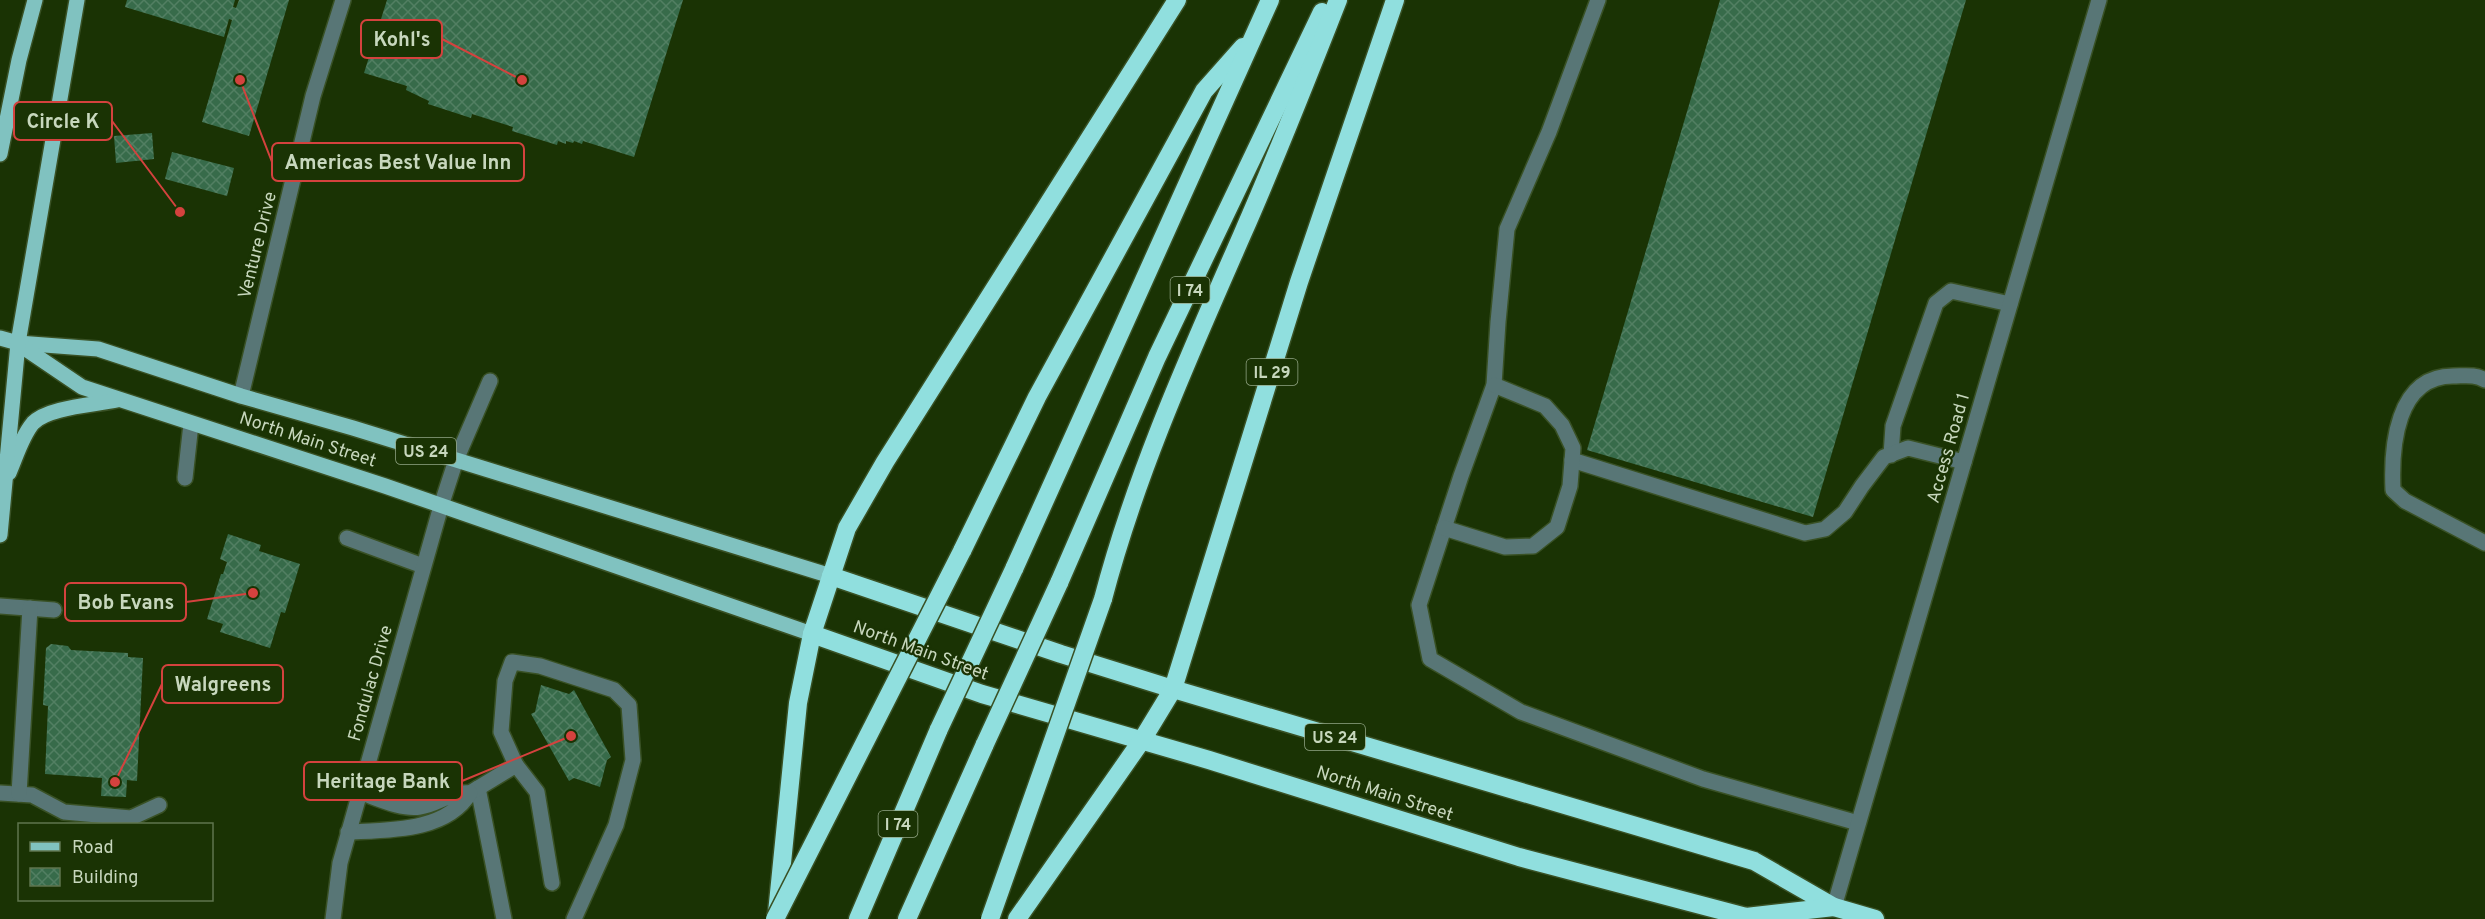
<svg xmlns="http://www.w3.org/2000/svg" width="2485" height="919" viewBox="0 0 2485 919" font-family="Overpass,sans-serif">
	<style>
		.building { fill: url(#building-cross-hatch) }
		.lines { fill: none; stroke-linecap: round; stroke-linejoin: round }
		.minor-casing { stroke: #395125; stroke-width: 18 }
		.major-casing { stroke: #395125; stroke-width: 18 }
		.highway-casing { stroke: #395125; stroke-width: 21 }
		.minor { stroke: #587676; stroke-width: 15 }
		.major { stroke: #80c2c0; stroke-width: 15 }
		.highway { stroke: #90dfde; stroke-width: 18 }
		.highway-bridge-casing { stroke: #395125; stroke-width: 21; stroke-linecap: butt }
		.highway-bridge { stroke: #90dfde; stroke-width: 18 }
		.labels { text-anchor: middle; stroke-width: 4.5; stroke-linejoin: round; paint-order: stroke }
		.shield { fill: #1a3304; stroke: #93a686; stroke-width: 1.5 }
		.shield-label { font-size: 16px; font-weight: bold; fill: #c7d7bd }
		.street-label { font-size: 18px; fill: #c7d7bd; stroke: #1a3304 }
		.leader { fill: none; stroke: #d4423e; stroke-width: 2 }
		.callout-dot { fill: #d4423e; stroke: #1a3304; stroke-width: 2 }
		.callout { fill: #1a3304; stroke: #d4423e; stroke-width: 2 }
		.callout-label { font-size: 20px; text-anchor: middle; font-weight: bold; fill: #c7d7bd }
	</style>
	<defs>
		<pattern id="building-cross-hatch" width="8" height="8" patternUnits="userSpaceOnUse" patternTransform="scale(1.5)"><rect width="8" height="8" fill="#376b4a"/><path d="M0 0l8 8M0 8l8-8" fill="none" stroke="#527f62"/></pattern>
	</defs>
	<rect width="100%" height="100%" fill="#1a3304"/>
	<g class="building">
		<path d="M127,0H235L233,7L236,8L239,0H289L249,136L202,122L232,20L229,19L224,37L125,7Z"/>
		<path d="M387,0H683L634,157L583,141L582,144L574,141L573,143L566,141V144L558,141L557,145L512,131L513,127L472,114L471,118L428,104L429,101L406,90L407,86L364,73Z"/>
		<path d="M1720,0H1966L1813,517L1587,450Z"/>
		<path d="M152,133L154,159L116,163L114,136Z"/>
		<path d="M172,152L234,168L227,196L165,179Z"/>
		<path d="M228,534L261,545L259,551L300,564L285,613L281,612L270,648L220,632L223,624L207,619L221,574H223L227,562L220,559Z"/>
		<path d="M51,644L68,646L71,650L128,653V657L143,658L137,781L127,780L126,797L101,796L102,778L45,774L48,706L43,705L46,648Z"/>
		<path d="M541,685L569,694L574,690L611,757L607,760L600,787L574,778L569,781L531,714L535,712Z"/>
	</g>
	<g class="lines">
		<g class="minor-casing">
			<g id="minor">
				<path d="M1598,0L1549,132L1507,229L1498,322L1494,385L1461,476L1419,605L1430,659L1521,712L1703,779L1858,823"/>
				<path d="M2485,380C2475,374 2465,376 2453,376C2396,376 2391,447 2393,490L2405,501L2485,543"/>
				<path d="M241,396L313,96L343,0"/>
				<path d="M1891,455L1893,426L1936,303L1951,291L2010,304"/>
				<path d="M1572,460L1805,533L1825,529L1845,512L1862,486L1884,457L1908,448L1964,462"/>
				<path d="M185,478L191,424"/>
				<path d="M1444,528L1505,547L1533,546L1557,527L1570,486L1573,448L1562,425L1545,406L1494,385"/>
				<path d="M347,538L423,566"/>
				<path d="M0,606L54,610"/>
				<path d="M516,765L501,732L505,681L512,662L540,666L614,690L629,705L633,760L616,825L574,919"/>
				<path d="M478,788L504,919"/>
				<path d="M0,793L32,795L64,812L131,818L159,805"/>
				<path d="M470,793L516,765L537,792L552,883"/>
				<path d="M19,794L30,608"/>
				<path d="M348,832C389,830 446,832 470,793C451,791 437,805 420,807C401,810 377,798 359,792"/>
				<path d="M1834,907L2099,0"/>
				<path d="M333,919L340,863L441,506L456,460L490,381"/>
			</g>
		</g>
		<g class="major-casing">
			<g id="major">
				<path d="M0,154L19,60L35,0"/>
				<path d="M0,338L18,343L98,349L241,396L353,428L831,576"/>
				<path d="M20,345L82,387L385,486L812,634"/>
				<path d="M9,473C16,457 22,436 33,423C48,407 95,405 117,400"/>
				<path d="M0,535L18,343L77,0"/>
			</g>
		</g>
		<g class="highway-casing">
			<g id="highway">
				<path d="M962,551L1037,397L1204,91L1243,47"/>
				<path d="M1014,569L1270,0"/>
				<path d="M831,576L1061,654L1173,689L1754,861L1834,907L1875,919"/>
				<path d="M1059,583L1157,357L1322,12"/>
				<path d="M1103,599C1136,473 1190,354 1242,235C1276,158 1307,79 1338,0"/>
				<path d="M812,634L982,694L1209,760L1519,857L1746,917L1834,907"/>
				<path d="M777,913L798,703L812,634L847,528L885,462L1177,0"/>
				<path d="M858,919L939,729"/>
				<path d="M907,919L985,744"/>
				<path d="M1017,919L1142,740L1173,689L1299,282L1395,0"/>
			</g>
		</g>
		<use href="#minor" class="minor"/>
		<use href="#major" class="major"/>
		<use href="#highway" class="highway"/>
		<g class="highway-bridge-casing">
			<g id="highway-bridge">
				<path d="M939,729L1014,569"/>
				<path d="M985,744L1059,583"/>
				<path d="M775,919L962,551"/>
				<path d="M990,919L1103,599"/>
			</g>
		</g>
		<use href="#highway-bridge" class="highway-bridge"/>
	</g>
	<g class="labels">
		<g class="shield">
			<rect x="1170.5" y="277" width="39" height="26" rx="4.5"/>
			<rect x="1246.5" y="359" width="51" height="26" rx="4.5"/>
			<rect x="396" y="438" width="60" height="26" rx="4.5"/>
			<rect x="1305" y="724" width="60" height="26" rx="4.5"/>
			<rect x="878.5" y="811" width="39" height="26" rx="4.5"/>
		</g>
		<g class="shield-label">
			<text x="1190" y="296">I 74</text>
			<text x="1272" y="378">IL 29</text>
			<text x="426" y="457">US 24</text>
			<text x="1335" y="743">US 24</text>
			<text x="898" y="830">I 74</text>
		</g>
		<g class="street-label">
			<text transform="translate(257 245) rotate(-76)" y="6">Venture Drive</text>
			<text transform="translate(308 439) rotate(18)" y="6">North Main Street</text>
			<text transform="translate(1948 448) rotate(-74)" y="6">Access Road 1</text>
			<text transform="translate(921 650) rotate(20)" y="6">North Main Street</text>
			<text transform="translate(370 683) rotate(-74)" y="6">Fondulac Drive</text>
			<text transform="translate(1385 793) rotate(18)" y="6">North Main Street</text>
		</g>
	</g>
	<path class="leader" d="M522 80L442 39M180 212L112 121M240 80L272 162M253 593L186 602M115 782L162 684M571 736L462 781"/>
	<g class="callout-dot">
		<circle cx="522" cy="80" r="6"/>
		<circle cx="180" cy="212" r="6"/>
		<circle cx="240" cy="80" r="6"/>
		<circle cx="253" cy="593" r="6"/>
		<circle cx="115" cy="782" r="6"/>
		<circle cx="571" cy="736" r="6"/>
	</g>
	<g class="callout">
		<rect x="361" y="20" width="81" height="38" rx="6"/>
		<rect x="14" y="102" width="98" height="38" rx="6"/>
		<rect x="272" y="143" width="252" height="38" rx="6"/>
		<rect x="65" y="583" width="121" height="38" rx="6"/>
		<rect x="162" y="665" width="121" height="38" rx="6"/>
		<rect x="304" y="762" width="158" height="38" rx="6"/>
	</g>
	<g class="callout-label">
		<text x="402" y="46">Kohl's</text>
		<text x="63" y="128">Circle K</text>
		<text x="398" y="169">Americas Best Value Inn</text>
		<text x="126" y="609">Bob Evans</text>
		<text x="223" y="691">Walgreens</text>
		<text x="383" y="788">Heritage Bank</text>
	</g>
	<rect x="18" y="823" width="195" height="78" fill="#1a3304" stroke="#5f754e" stroke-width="1.5"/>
	<rect x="30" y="842" width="30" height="9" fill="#80c2c0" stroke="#5f754e" stroke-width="1.5"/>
	<text x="72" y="853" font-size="18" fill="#c7d7bd">Road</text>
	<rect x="30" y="868" width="30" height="18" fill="url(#building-cross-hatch)" stroke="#5f754e" stroke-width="1.5"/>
	<text x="72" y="883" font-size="18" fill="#c7d7bd">Building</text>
</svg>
